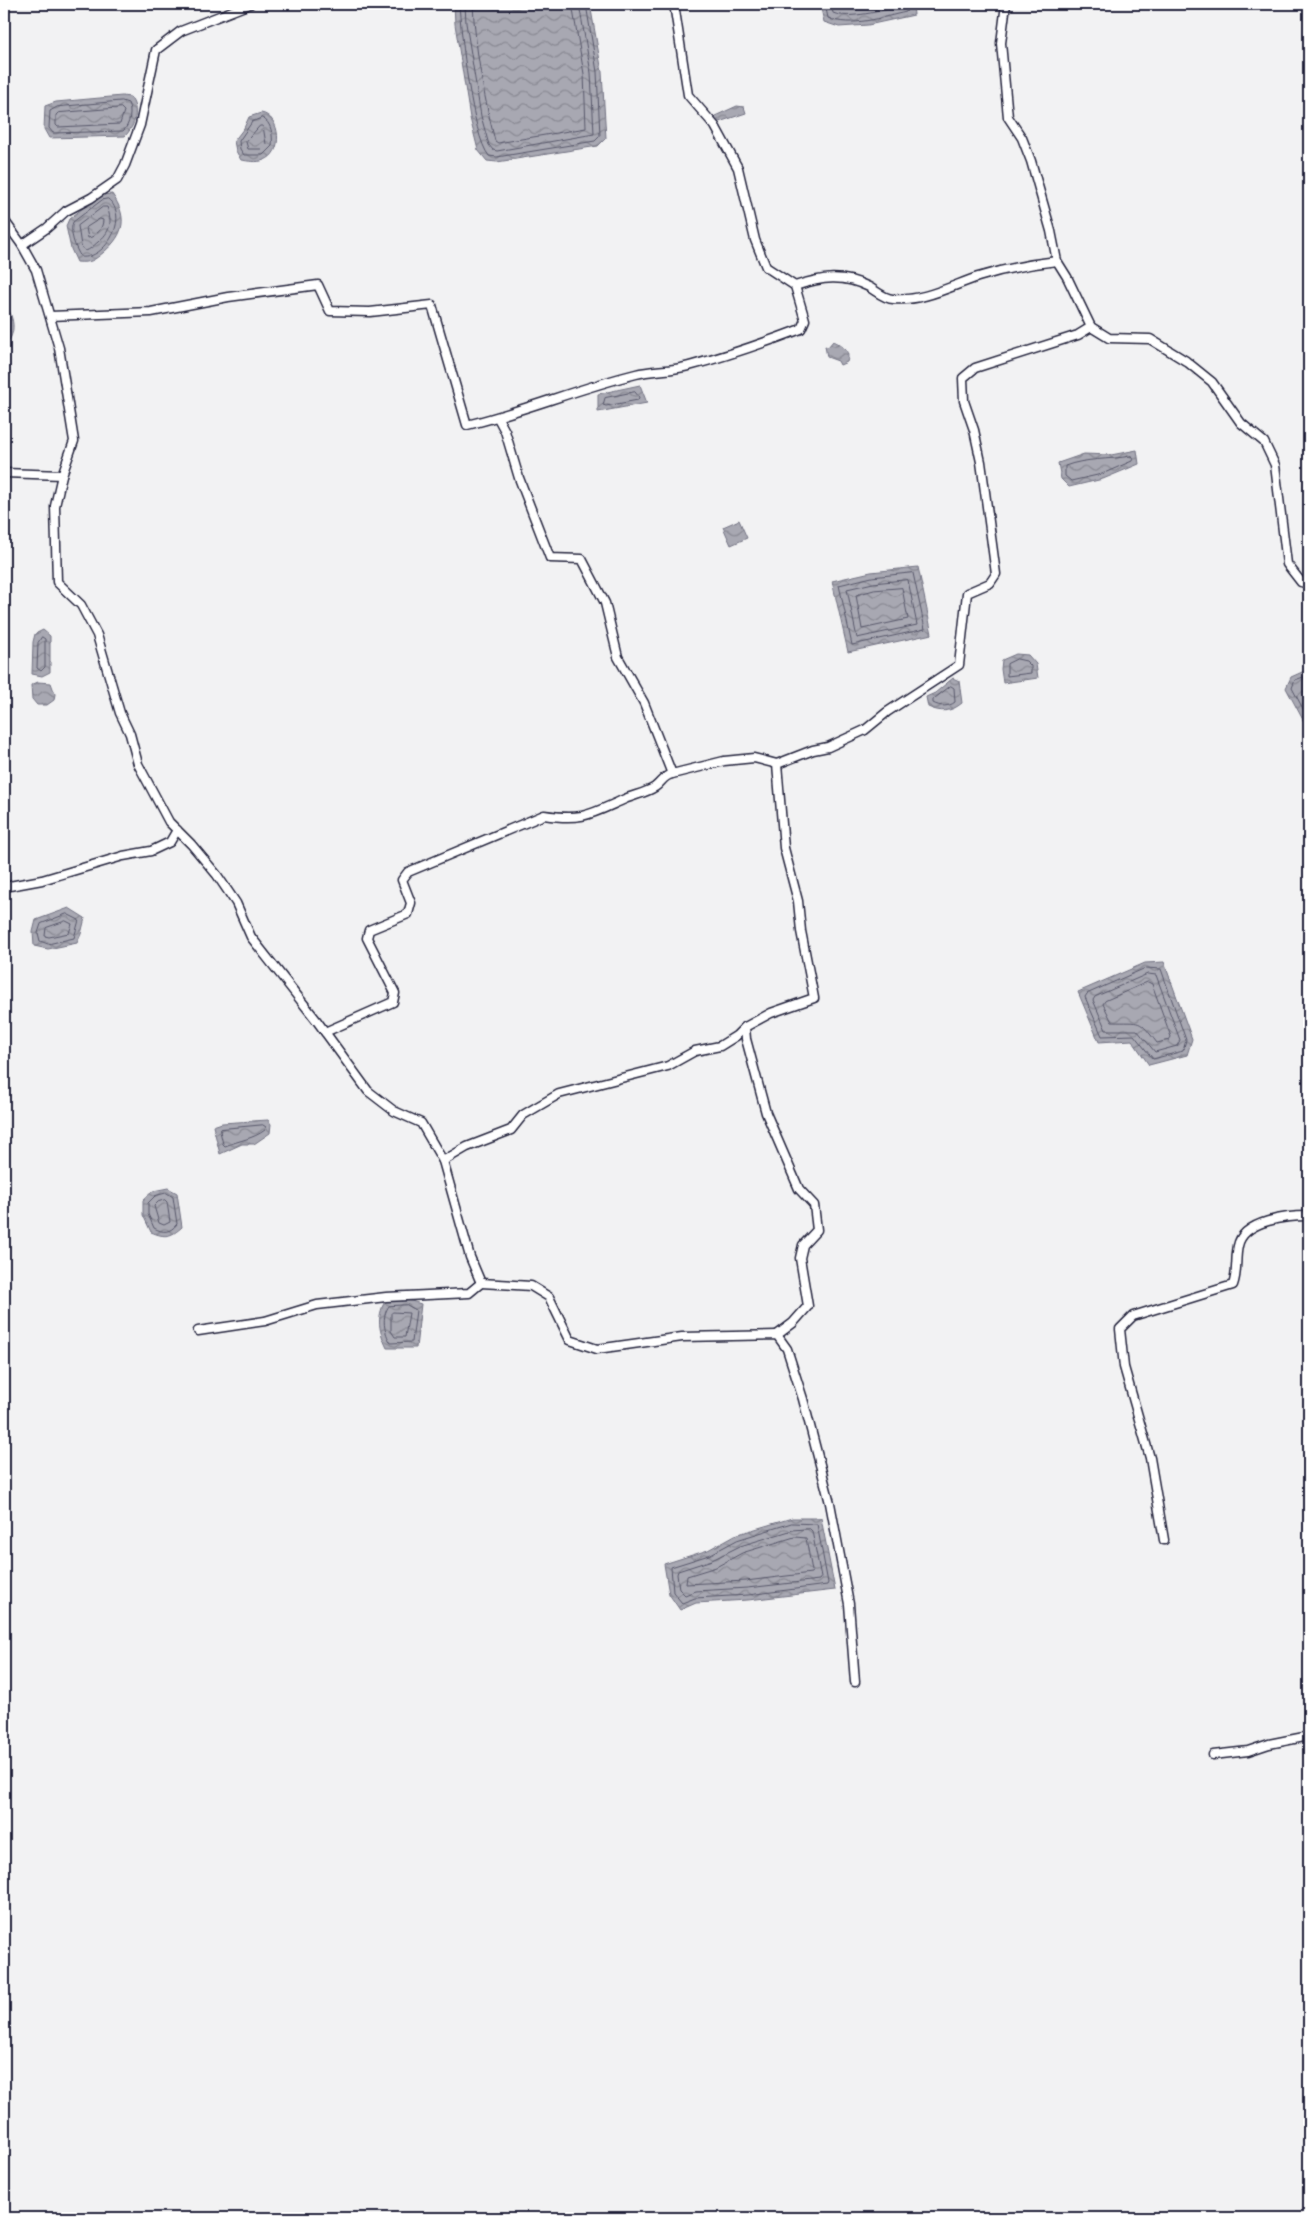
<svg xmlns="http://www.w3.org/2000/svg" width="1313" height="2222" viewBox="0 0 1313 2222" font-family="'Patrick Hand',sans-serif">
	<style>
		.water { fill: url(#water-waves); stroke: #727282 }
		.lines { fill: none; stroke-linecap: round; stroke-linejoin: round }
		.shore { stroke: #58586b; stroke-width: 1 }
		.street-casing { stroke: #22223b; stroke-width: 11 }
		.street { stroke: #fff; stroke-width: 8 }
	</style>
	<defs>
		<pattern id="water-waves" width="16" height="10" patternUnits="userSpaceOnUse" patternTransform="scale(1.25)"><rect width="16" height="10" fill="#a8a8b2"/><path d="M0 5q4-4 8 0t8 0" fill="none" stroke="#888892"/></pattern>
	</defs>
	<rect width="100%" height="100%" fill="#f2f2f3"/>
	<filter id="ink" filterUnits="userSpaceOnUse"><feTurbulence type="fractalNoise" baseFrequency=".02" numOctaves="2"/><feDisplacementMap in="SourceGraphic" scale="10" xChannelSelector="R" yChannelSelector="G"/><feConvolveMatrix kernelMatrix="1 2 1 2 8 2 1 2 1" color-interpolation-filters="sRGB"/></filter>
	<g filter="url(#ink)">
		<g class="water">
			<path d="M454,4H590L602,72L606,138L598,146L497,162L487,161L478,150L470,118L455,24Z"/>
			<path d="M820,4H913L914,15L868,25L839,27L824,22Z"/>
			<path d="M122,96L130,97C140,109 135,126 125,136L49,138L44,129L45,106L56,102Z"/>
			<path d="M737,106L744,107L746,113L716,123L715,116Z"/>
			<path d="M261,113C281,116 284,154 264,160C257,163 248,161 241,160L236,151L234,141L244,128L249,117Z"/>
			<path d="M112,194C128,217 125,234 104,252C93,261 91,263 77,262L71,249L66,226L69,219L100,195Z"/>
			<path d="M4,303C14,315 18,335 4,345Z"/>
			<path d="M833,341C842,346 851,350 847,362L840,365L838,361L827,357L825,346L828,347Z"/>
			<path d="M640,385L647,403L598,412V394Z"/>
			<path d="M1137,450L1139,464L1103,479L1069,487L1061,479L1058,463L1084,454L1111,455Z"/>
			<path d="M739,520L747,538L731,545L723,527Z"/>
			<path d="M918,567L932,634L848,652L832,581L871,572Z"/>
			<path d="M43,630L50,636V672L42,676L32,674L33,642L35,634Z"/>
			<path d="M1016,654L1028,655L1036,664L1038,678L1003,683L1001,669L1002,660Z"/>
			<path d="M1309,669V731L1286,688L1291,677Z"/>
			<path d="M953,678L959,681L962,703C951,712 941,713 928,707L926,697L935,693Z"/>
			<path d="M38,682L51,683L55,694L54,700L47,705H37L32,699L31,685Z"/>
			<path d="M69,908L85,918L81,934L77,943L48,949L34,946L33,932L36,920Z"/>
			<path d="M1164,962L1192,1039L1187,1055L1149,1065L1132,1040L1099,1042L1078,992L1145,963Z"/>
			<path d="M268,1120L271,1124L270,1133L254,1144H242L220,1154L213,1126L222,1123Z"/>
			<path d="M168,1188L177,1193L182,1227C171,1237 165,1238 151,1232L143,1215V1200L153,1191Z"/>
			<path d="M408,1300L421,1304L416,1348H387C379,1331 376,1319 385,1301Z"/>
			<path d="M792,1518H821L835,1590L748,1600L696,1603L680,1610L669,1594L664,1564L708,1550L735,1535Z"/>
		</g>
		<g class="lines">
			<g class="shore">
				<path d="M459,4C461,34 472,135 489,156L497,157L595,141L600,136L597,72L586,4"/>
				<path d="M465,4L466,23L481,116L489,145L493,150L497,151L594,134L591,73L579,4"/>
				<path d="M473,4C475,49 484,97 495,141L498,143L586,128L584,74L572,4"/>
				<path d="M825,4L828,18C851,28 883,17 906,12L908,4"/>
				<path d="M831,4L833,13C849,20 882,10 900,7L902,4"/>
				<path d="M122,101L128,103C132,111 130,125 123,131L53,133L49,128L50,111L57,107Z"/>
				<path d="M121,108L124,111L120,124L58,127L56,125V115L58,113Z"/>
				<path d="M262,118C272,122 273,136 272,146L263,155H244L240,149L239,141L252,122Z"/>
				<path d="M260,126H263L266,144L261,149H248L246,142Z"/>
				<path d="M108,199C131,217 105,260 81,257C75,248 69,232 73,222L102,200Z"/>
				<path d="M103,207H107C113,223 110,232 98,242C93,246 90,250 85,251L81,246L78,226Z"/>
				<path d="M100,219L103,220C103,228 96,237 88,238L86,228Z"/>
				<path d="M635,392L639,397L638,400L606,406L603,405L605,398Z"/>
				<path d="M1131,456L1133,458L1132,461L1102,474L1071,481L1065,476V466C1086,458 1108,460 1131,456Z"/>
				<path d="M913,573L925,629L852,645L839,585L872,577Z"/>
				<path d="M908,580L917,625L857,638L847,589L873,583Z"/>
				<path d="M902,588L908,619L862,629L856,595L874,590Z"/>
				<path d="M42,637L45,639V667L41,671L37,668L38,643Z"/>
				<path d="M1017,659L1026,661L1031,666V673L1007,676V664Z"/>
				<path d="M1309,675L1295,680L1292,688L1309,720"/>
				<path d="M951,686L954,688L955,702C949,707 940,707 933,703V700Z"/>
				<path d="M67,914L79,920L74,938L48,944L40,941L38,933L41,924Z"/>
				<path d="M66,921L72,924L69,933L49,937L45,936L46,928Z"/>
				<path d="M1146,968L1161,969L1186,1040L1183,1051L1153,1059L1134,1035L1102,1036L1085,997L1087,994Z"/>
				<path d="M1148,974L1156,975L1180,1040L1177,1046L1155,1052L1137,1030H1106L1093,1000L1095,997Z"/>
				<path d="M1148,982L1152,984L1171,1037L1169,1040L1157,1043C1138,1018 1142,1023 1112,1022L1103,1004L1105,1001Z"/>
				<path d="M263,1125L266,1127L265,1130C253,1139 240,1140 225,1146L223,1144L220,1131L221,1129Z"/>
				<path d="M167,1193L173,1197L177,1224C170,1233 163,1233 154,1228L148,1214V1203L155,1196Z"/>
				<path d="M165,1200L167,1202L170,1222L164,1225L159,1223L154,1206L158,1202Z"/>
				<path d="M407,1305L416,1310L412,1342L391,1343C384,1333 381,1316 389,1306Z"/>
				<path d="M393,1312L409,1313L405,1337H395L391,1331V1314Z"/>
				<path d="M792,1523L817,1524L828,1583L827,1585L748,1595L695,1598L682,1603L673,1592L671,1567L709,1555L737,1540Z"/>
				<path d="M810,1529L812,1531L821,1577L819,1580L747,1588L695,1591L685,1595L679,1589L677,1574L678,1571L712,1560L740,1546L793,1530Z"/>
				<path d="M795,1537L806,1538L812,1571L811,1573L746,1581L686,1584L687,1576L716,1567L742,1553Z"/>
			</g>
			<g class="street-casing">
				<g id="street">
					<path d="M1006,4L1001,43L1008,117L1022,138L1031,161L1051,231L1057,261L1067,277L1091,327L1109,338L1150,339L1186,361L1212,382L1241,423L1264,442L1275,465L1287,564L1301,582L1309,584"/>
					<path d="M4,220L22,245L36,270L59,348L74,441L62,475L4,473"/>
					<path d="M22,245L47,228L66,211L91,198L117,180L125,165L140,125L156,50L181,31L250,4"/>
					<path d="M795,286C822,277 843,274 869,287C876,291 885,299 893,299C922,302 951,286 978,277C1004,269 1029,264 1057,261"/>
					<path d="M50,316L151,312L228,297L318,285L330,311L370,312L432,305L467,425C524,411 579,388 636,374C653,370 671,371 689,366C727,356 764,343 801,329L805,320L795,286L766,267L755,240L738,168L715,126L688,95L674,4"/>
					<path d="M498,418L505,431L519,478L550,558L582,559L605,603L618,657L644,703L672,774L724,761L754,758L777,764L813,750L828,747L865,730L887,712L959,665L967,593L990,583L996,574L981,462L974,430L964,401L963,378L975,368L1078,335L1091,327"/>
					<path d="M62,475L55,506L57,582L81,605L97,635L120,713L130,734L138,764L169,822L191,844L217,875L236,903L251,937L317,1021L368,1091L394,1111L421,1123L443,1161L470,1257L481,1283L531,1286L549,1297L570,1340L597,1349L682,1337L777,1335L787,1349L803,1399L830,1503L849,1604L855,1682"/>
					<path d="M777,764L784,848L798,901L801,931L814,998L771,1013L745,1027L746,1039L766,1113L799,1189L814,1205L817,1230L803,1245L800,1258L808,1306L793,1323L777,1335"/>
					<path d="M4,887L42,880L123,856L151,851L170,842L177,830"/>
					<path d="M325,1032L393,1002L395,993L367,938L369,930L408,914L411,903L402,880L408,872L544,815C583,821 591,814 625,799C634,795 646,793 655,787C662,782 663,776 672,774"/>
					<path d="M443,1161L467,1147L511,1130L523,1115L559,1094L668,1066L695,1051L720,1046L736,1036L745,1027"/>
					<path d="M198,1331L265,1321L317,1305L386,1297L469,1293L481,1283"/>
					<path d="M1164,1540L1150,1458L1124,1367L1120,1329L1133,1316L1233,1285C1238,1271 1235,1259 1238,1246C1243,1220 1288,1216 1309,1216"/>
					<path d="M1213,1755L1248,1751L1269,1744L1309,1736"/>
				</g>
			</g>
			<use href="#street" class="street"/>
		</g>
	</g>
	<rect width="1313" height="2222" fill="none" stroke="#fff" stroke-width="20"/>
	<rect x="10" y="10" width="1293" height="2202" fill="none" stroke="#22223b" stroke-width="2" filter="url(#ink)"/>
</svg>
